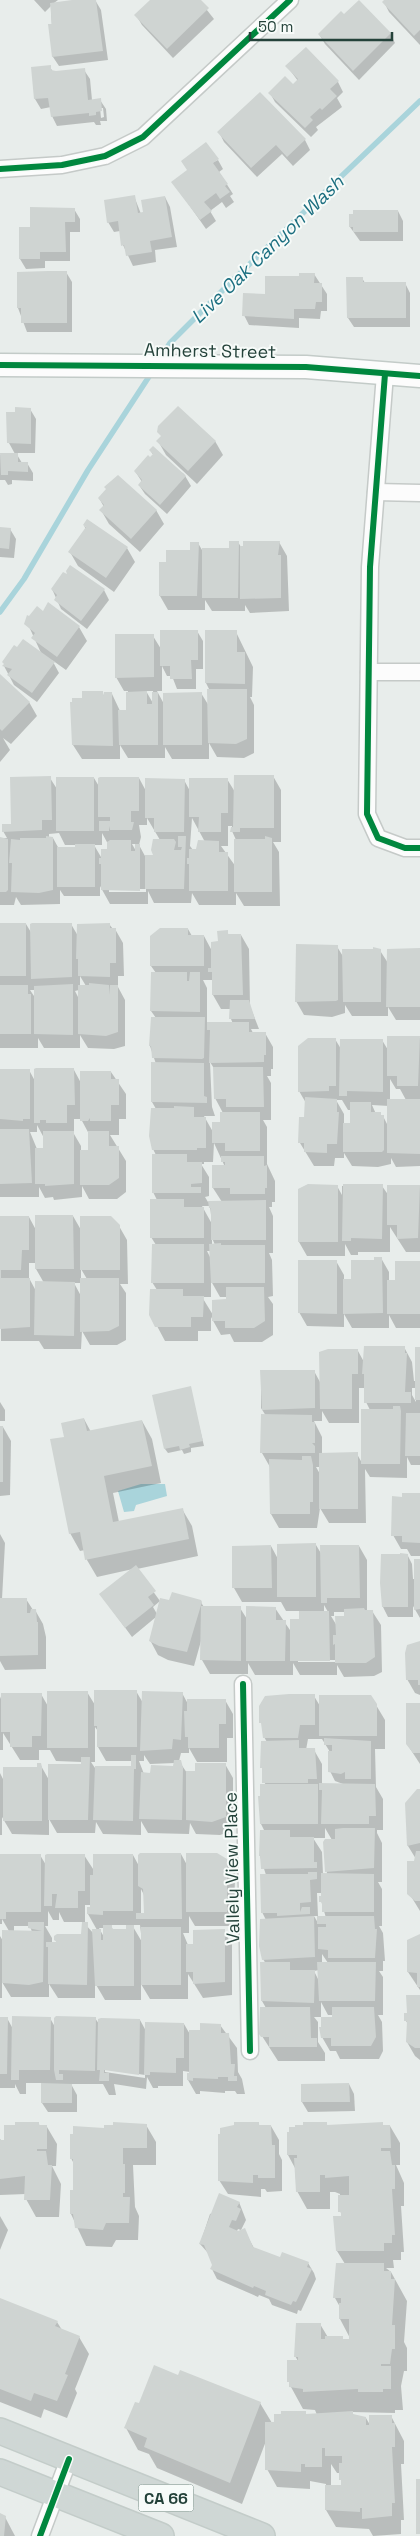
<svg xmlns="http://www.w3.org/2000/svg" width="420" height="2536" viewBox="0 0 420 2536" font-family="'Space Grotesk',sans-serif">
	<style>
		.water { fill: #a9d4db }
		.shadow { fill: #0003; fill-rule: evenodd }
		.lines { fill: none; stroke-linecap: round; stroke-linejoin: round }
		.stream { stroke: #a9d4db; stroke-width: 5.5 }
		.building { fill: #cfd4d2 }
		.street-casing { stroke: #c5cac8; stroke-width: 19 }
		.secondary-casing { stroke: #c3cbc8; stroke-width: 25 }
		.primary-casing { stroke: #c3ccc9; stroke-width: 28 }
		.street { stroke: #fcfcfc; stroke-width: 16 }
		.secondary { stroke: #fcfcfc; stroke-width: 22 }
		.primary { stroke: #cfd7d5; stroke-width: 25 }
		.cycleway-casing { stroke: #f7fbf9; stroke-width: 9 }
		.cycleway { stroke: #00873e; stroke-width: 6 }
		.labels { text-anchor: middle; stroke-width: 4; stroke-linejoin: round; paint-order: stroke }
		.shield { fill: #f7fbf9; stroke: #637a73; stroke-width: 1 }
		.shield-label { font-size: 16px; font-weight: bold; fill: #24423a }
		.street-label { font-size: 18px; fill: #24423a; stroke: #f7fbf9 }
		.water-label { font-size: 19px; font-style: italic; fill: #1c6f80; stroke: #f7fbf9 }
	</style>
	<rect width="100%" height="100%" fill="#e8edeb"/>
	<path class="water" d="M141,1484H165L167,1496L136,1505L134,1511L124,1512L118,1491Z"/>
	<g class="shadow">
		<path d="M34,0H58L54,3L95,0L101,10L108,60L59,66L53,57L51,6L45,12Z"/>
		<path d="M152,0H199L214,19L173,58L142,25L136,15Z"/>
		<path d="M386,0H420V45L389,12L384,2Z"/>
		<path d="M390,33L395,43L359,80L325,44L319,34Z"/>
		<path d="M287,66L338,82L343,92L337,98L342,107L316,127L318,130L311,137L275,102L270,93L293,86L298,81Z"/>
		<path d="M50,67L53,72L84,70L90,79L92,100H100L106,109L107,121H100L101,125H96L94,122L57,126L52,116L51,107L41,109L35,99ZM100,108H103L104,117L101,118Z"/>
		<path d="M260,94L305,140L310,150L293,166L282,154L257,177L224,142L219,132Z"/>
		<path d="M218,160L223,169L219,172L233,194L230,196L234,202L226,208L222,202L210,211L216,221L206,229L173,182Z"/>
		<path d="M134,196L141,214L165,197L170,207L177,247L155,250L156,262L133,266L123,245L120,231L114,232L108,222Z"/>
		<path d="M74,209L80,219V232H70V261H45V268L26,269L20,259L31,228Z"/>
		<path d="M398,211L403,221V241H360L350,227Z"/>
		<path d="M66,272L72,282V332H27L18,308V273Z"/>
		<path d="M314,274L327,294V311H321L320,319L299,318V328L249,325L244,315L266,295L300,278Z"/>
		<path d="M362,278L365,283H405L410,293V327H354L348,318Z"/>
		<path d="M30,409L36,419L35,453H16L22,463H27L33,473V481L12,480V484L8,485L5,480H0V455L15,454L9,443L16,414Z"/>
		<path d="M162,436L215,441L223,455L197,484L166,455L158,441Z"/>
		<path d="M150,450L184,474L191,486L167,514L145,494L139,485L142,482L135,471L154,456Z"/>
		<path d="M99,498L156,510L164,524L140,552L109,524L101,510L104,507Z"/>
		<path d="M84,526L127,548L135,562L114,592L78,566L70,552L86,529Z"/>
		<path d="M0,528L10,529L16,539L14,558L0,557Z"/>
		<path d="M238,542L241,547L279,542L287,556L289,611L250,613L245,605V611H212L205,600V610H168L160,596L168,563L192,551L198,543L202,550H231Z"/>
		<path d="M52,589L104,590L109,600L87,629L61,609Z"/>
		<path d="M43,612L79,627L87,641L66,670L52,660L59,673L37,702L14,685L4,666L42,655L26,620Z"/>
		<path d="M197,631L203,641V669H196V689H177L172,676H167L162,666V691H157L164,704L201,693L209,706L210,691L206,683L236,632L253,667L252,697H250L254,705V753L244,758L217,757L209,743V759H172L165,747V758H128L120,745V759H82L73,745L83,699L102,692L104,696L112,694L120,711H128V691H124L116,677L153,636L161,649ZM146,691H153L154,705Z"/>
		<path d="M0,676L29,702L37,716L11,744L3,738L10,750L0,762Z"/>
		<path d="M273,776L281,790V842H273L279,852L280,906H244L236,893V905H199L192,893L191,903H154L148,891V904H110L100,886V896H64L60,890V904L21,905L16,897L14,905H0V838H7L3,831L13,825L50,778L57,789L94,778L100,788L139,778L146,791L184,780L190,791L227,779L235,792ZM147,818L160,840L154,856H145L139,845L141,837L139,825H147ZM192,818L205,842L197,850H193L190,846ZM228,826H232V831L236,840V867L221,846H228ZM59,833L65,845H76V849H59L53,838H49V834ZM102,833L108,844V850L101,857L94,845H102ZM132,844H136V851ZM109,889H146V892H109Z"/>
		<path d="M0,924H26L32,934L71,924L78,936L109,924L113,929H115L123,943L124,976H118V987L125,1000V1046L114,1049L88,1048L80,1035V1048H44L38,1038V1048H0ZM80,976L86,986H80ZM30,990H35L36,999ZM79,990V999L75,991Z"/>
		<path d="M188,929L192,936H204L212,951L227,932L229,935H241L249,949L250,1006L259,1029H251L253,1033H265L273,1047V1069H271V1076H267L271,1083V1120H263L267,1127V1164L275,1181V1202H272V1207H269L273,1216V1253H269L272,1260L273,1296L268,1297L273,1304V1335L262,1342H234L230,1334L221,1335L211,1317V1331H198V1341H165L157,1326V1290L152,1282L156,1245L151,1237L157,1200L153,1192L156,1155L153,1149L156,1109L152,1102L156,1064L150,1046L156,1018L151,1011L156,973L151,966ZM203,980H213V995L221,1009H231V1019L233,1024H207V988ZM210,1062L215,1070V1098L223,1113L222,1123L213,1132L204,1116H215L212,1107ZM214,1143L225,1167H213V1188L222,1202H208L205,1197L209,1196V1177L201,1164H204V1162H213ZM202,1206H210L212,1224ZM212,1238L215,1245H212ZM207,1251H211V1259ZM211,1281L220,1297H227L228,1301L213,1315L202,1297H211Z"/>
		<path d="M336,945L344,958V950L379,949L388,963L420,950V1020H396L388,1007V1016H352L345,1005V1013L332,1017L304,1015L296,1001Z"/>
		<path d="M388,1038H420V1166L396,1167L391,1158V1164L378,1167L352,1166L344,1153V1158H335L334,1166H314L300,1143L306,1118V1103L299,1091L335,1039L341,1049L382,1040L388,1050ZM390,1079L396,1089H400L406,1100H390ZM336,1100H342L348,1110H351V1124H344V1114ZM372,1105L389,1106L388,1126L383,1116L376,1114Z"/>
		<path d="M0,1070H29L35,1081L74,1070L81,1083L111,1072L126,1094V1119H119V1135H110L126,1161V1192L117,1199H89L82,1186V1197L54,1200L53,1197L45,1198L39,1187V1197H0ZM74,1119H81L89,1134V1152H81V1146L74,1134ZM37,1125L44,1138V1149H37L30,1132H37Z"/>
		<path d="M337,1186L342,1195V1186H382L389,1196V1186H420V1252H406L390,1227V1252H358V1255H351L345,1244V1256H307L299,1242Z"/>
		<path d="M73,1216L81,1230L119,1226L127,1240L128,1284H120L126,1293V1340L117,1345H90L82,1331L81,1349H44L39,1341H1L0,1217H29L36,1230ZM29,1263H36V1269L44,1283L36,1291L29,1278ZM81,1269L87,1279H81ZM74,1283H81V1296Z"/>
		<path d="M381,1258L389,1272V1282H396L420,1262V1328H396L389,1315V1328H352L344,1314V1327L307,1326L299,1312L336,1261L344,1275V1281H352Z"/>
		<path d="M404,1347L412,1362L414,1381H416L420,1348V1465H411L407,1457V1478L370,1477L365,1469L366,1523H329L320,1508L317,1528H279L271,1514L270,1467L262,1453L266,1416L261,1408V1371H314L320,1382L358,1351L364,1362V1349ZM359,1388H365L366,1402L370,1410L362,1463L357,1454H322V1437L314,1421H322V1411L329,1423H359ZM412,1388H416V1402L412,1395ZM316,1467H320V1474Z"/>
		<path d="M190,1388L204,1446L191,1448V1452L184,1454L182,1450L168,1453L165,1449Z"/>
		<path d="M0,1402L5,1410V1421H0Z"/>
		<path d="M84,1419L91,1432L142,1421L152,1439L161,1483L113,1493L119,1522L182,1509L192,1526L198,1556L137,1569L160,1601L153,1607L157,1614L170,1602L200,1601L204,1607L240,1608L247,1619L275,1608L292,1633L301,1620L300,1611H286L281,1602H242L234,1588L271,1546L278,1559L316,1545L322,1555L359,1546L367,1560V1611H372L381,1625L382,1672L374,1676L344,1677L337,1665V1675H300L293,1663V1675H255L248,1663V1674H210L202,1660L201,1641L194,1666L168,1660L158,1655L150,1640L156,1617L132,1637L101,1595L133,1569L97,1577L87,1560L85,1550L80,1551L70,1533L66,1438ZM324,1605L328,1612H324ZM334,1612H345V1617L337,1626L331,1616H334ZM298,1660H336V1662H298Z"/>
		<path d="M0,1427H3L11,1441L10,1495L0,1496Z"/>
		<path d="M420,1495V1556H411L407,1549H401L393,1535L404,1498Z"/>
		<path d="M0,1534L5,1543L2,1599H26L33,1610H35L43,1624L46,1637V1669L5,1670L0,1661V1669Z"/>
		<path d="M407,1554L412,1564L413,1579H415L420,1561V1618L413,1606V1617H388L383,1607L382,1556Z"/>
		<path d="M420,1642V1695L415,1693L407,1679Z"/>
		<path d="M136,1691L143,1703L182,1693L188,1704L225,1700L233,1714V1738H227V1762H197L189,1748V1753H181L179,1761L187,1773L225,1764L233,1778V1831L220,1835L196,1834L190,1823L189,1834L148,1833L141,1821V1835L103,1834L96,1822L95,1833H57L49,1819V1835L12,1834L2,1817V1835H0V1773L4,1781L38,1768L40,1764L49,1780L82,1765V1762L56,1761L50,1750H39V1760H20L3,1733V1750H0V1699L2,1694H41L49,1708L87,1692L95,1705ZM95,1727L98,1731V1747L106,1761H132V1767L97,1771L91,1762H95ZM144,1755L150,1764L175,1763V1768L144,1774L139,1761H144Z"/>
		<path d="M314,1696L320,1706L376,1705L385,1720V1749H375L376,1787L383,1799V1830H377V1833L382,1843V1882H378L382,1889V1926H379L383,1933L385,1961H383V1971H379L383,1977V2015H378L382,2022L383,2051L379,2059H340L336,2051H330L322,2037L333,2015H328L321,2002V2017H314L318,2022V2042L325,2053V2061H278L262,2036L266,2008L262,2001L266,1964L263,1959L266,1920L262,1912L266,1875L260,1856L261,1832H265L261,1824L259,1797H262L266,1785L264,1782L267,1742L264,1737ZM308,1739H322L330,1752V1771L335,1781L343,1784H322V1764L314,1750H306ZM325,1828L332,1840L324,1842L327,1874H323L322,1852L313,1838H325ZM317,1893H322V1897H320L326,1918L318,1923L314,1916H318ZM322,1954L328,1963H322ZM319,1970V1981L314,1971Z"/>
		<path d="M420,1704V1764L407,1744Z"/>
		<path d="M420,1790V1911L409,1893L416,1859L408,1846L406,1803Z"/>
		<path d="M181,1854L187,1865L227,1860L235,1874L234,1926H195L189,1916V1933H183L188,1945H194L224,1931L232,1945V1995L203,1998L188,1974V1999H150L141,1984V2000H105L95,1983V1998H58L49,1984V1997H11L2,1982V1998H0V1936L3,1941L9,1931L2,1919V1924H0V1864L40,1855L46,1865L84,1855L95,1872L133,1855L139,1866ZM141,1889L144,1895L145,1914H141ZM85,1905H91V1908H88V1914L97,1930L94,1934L85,1924ZM48,1911L53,1920H59V1912L64,1922H83V1935L56,1940L57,1943H52V1938L45,1926H48ZM111,1925H128V1930H113ZM132,1925H140L142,1942ZM14,1926H30L32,1932L14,1931ZM99,1928H104V1937Z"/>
		<path d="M420,1935V1990L408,1972Z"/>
		<path d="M420,1997V2060L415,2056L407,2042L408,2024L406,2021Z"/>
		<path d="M0,2018H7L13,2029L50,2018L55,2027L95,2018L99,2024L140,2020L146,2031L184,2024L191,2036L220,2025L237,2048L238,2072L242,2079L245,2094H237L235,2091H225V2093L200,2091V2094H196L188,2080L190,2072L183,2071V2086H158V2088H153L147,2077L146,2089L114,2084L116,2095H109L103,2084H71L77,2095V2112H48L42,2103V2083H26V2094H20L15,2084V2088H0ZM105,2069L145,2075V2078L105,2072Z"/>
		<path d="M349,2084L354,2094L355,2111L308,2112L302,2102Z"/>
		<path d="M38,2123L41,2127H47L57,2144L56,2166H52L61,2184L59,2217H36L26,2199V2194L0,2195V2139L2,2141Z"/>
		<path d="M258,2123L260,2126H271L279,2140V2154L282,2160V2191L267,2192L265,2189H261V2197L228,2194L219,2180Z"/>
		<path d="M326,2123L328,2126L382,2124L384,2126H390L400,2143V2165H396L404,2183V2206H401L404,2252H401V2260H393L394,2268H386L391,2272L407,2301L404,2342L407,2348V2371H404L401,2386L403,2410H395V2413L352,2412L354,2416L366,2418L370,2425L391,2416L404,2441V2464H401L404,2520H401V2534L373,2536L369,2529L336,2527L326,2510V2484L310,2481V2489L277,2487L267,2469L266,2441L242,2504L157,2468L149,2454L138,2450L126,2428L260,2403L272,2423H275L282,2412L317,2415L315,2410L303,2409L291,2387L298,2361L295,2356L320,2324L329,2339L351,2340L340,2319V2307L335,2298L345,2264L337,2251L343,2217L340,2211V2194L335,2192H330V2209H307L297,2191L295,2168L288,2155ZM331,2464L337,2473H340L343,2486H331Z"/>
		<path d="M146,2125L156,2142V2165H133L135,2207L139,2216L138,2240H116L112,2247L86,2246L71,2214V2191H74V2164L71,2158L106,2129Z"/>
		<path d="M239,2202L246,2220L241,2230L238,2229L236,2233L244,2230L254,2248L281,2259L308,2263L314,2273L316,2279L301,2311L298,2310L297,2314L272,2305L269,2299L259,2295L258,2297L217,2279L212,2269L213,2265L209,2254L200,2244L210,2214Z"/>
		<path d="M0,2216L8,2230L0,2250Z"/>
		<path d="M0,2299L57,2322L62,2330L79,2337L89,2354L75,2389L77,2393L67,2418L44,2409L41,2418L0,2402Z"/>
		<path d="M0,2515L5,2517L15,2536H0Z"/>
	</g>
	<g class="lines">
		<g class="stream">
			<path d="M159,360L170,343L233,280L420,101"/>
			<path d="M0,612L24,579L88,470L152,372"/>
		</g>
	</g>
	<g class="building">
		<path d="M72,0H96L103,51L52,57L48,24H52L50,3Z"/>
		<path d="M150,0H201L209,8L167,49L134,15Z"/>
		<path d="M359,0L391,33L353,71L318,34L341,11L344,14Z"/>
		<path d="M384,0H420V30L414,36L382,2Z"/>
		<path d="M306,47L339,81L330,89L337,96L322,110L320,108L310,117L313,120L305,128L268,93L285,76L293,84L298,79L285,66Z"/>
		<path d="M51,65V70L56,71L85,68L88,100L101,98L102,111L96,112V115L89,116V113L51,117L48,98L34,99L31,67Z"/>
		<path d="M260,92L306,139L287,157L276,145L251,168L217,132Z"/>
		<path d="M206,142L219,159L213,163L228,184L225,186L230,192L220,199L216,193L204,202L212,211L200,220L171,182L187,170L181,161Z"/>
		<path d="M135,195L138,213L143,212L141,200L165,196L172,237L150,241L152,252L126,256L124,245L121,246L118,221L107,223L104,200Z"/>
		<path d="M30,207L75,208V222H65L66,252H40V259H19V227H30Z"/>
		<path d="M353,210H398V232H353V227H349V214H353Z"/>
		<path d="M48,271H67V323H21V308H17V272Z"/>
		<path d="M299,273H315L314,283H322V302H316L315,309H294V319L242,316L243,293L265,294V276H299Z"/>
		<path d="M346,277H363V282H406V318H347Z"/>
		<path d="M178,406L216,441L188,471L156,441L161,436L157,432L158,426Z"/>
		<path d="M15,407L31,408V444L7,443L6,412H15Z"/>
		<path d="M153,446L186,476L160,505L138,485L142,480L134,471L148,455L150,457L153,454L149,450Z"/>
		<path d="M0,453H18V462H28V472L8,471V475H1Z"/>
		<path d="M118,475L157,510L131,539L99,510L104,505L98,498L106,489L104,487Z"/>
		<path d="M87,519L128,547L106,578L68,552L86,527L83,525Z"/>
		<path d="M0,527L11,528L9,549L0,548Z"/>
		<path d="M229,541H239L238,598H202V548H229Z"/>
		<path d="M243,541H280L278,555H281V598L240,599V546H243Z"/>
		<path d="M190,542H199L197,596H159V562H166V550H190Z"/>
		<path d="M70,565L105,589L81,621L54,600L57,595L51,589L63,572L67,574L66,571Z"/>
		<path d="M48,602L80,626L57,657L31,638L35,633L24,624L27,615L29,616L37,606L43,611Z"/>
		<path d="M160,630H198V660H191L192,679H170V666H160Z"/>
		<path d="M205,630H237V652H245V684L205,683Z"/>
		<path d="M115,634H154V677L115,678Z"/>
		<path d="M23,639L55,662L32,693L7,675L12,669L2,666L4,664L2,662L14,645L17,647Z"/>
		<path d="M0,674L30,702L2,731L0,729Z"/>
		<path d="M207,689H247V739L236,744L208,743Z"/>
		<path d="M82,691H103V696L104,692H112L113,746L72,745L70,702H72V698H82Z"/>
		<path d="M147,691V704H152V692H158V745H119L118,710H126V692Z"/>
		<path d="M202,692V745H163V693Z"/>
		<path d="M234,775H274V828H240V832H230L231,827H233Z"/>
		<path d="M51,776L52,820H42V830L2,832V824H11L10,777Z"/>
		<rect x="56" y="777" width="38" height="54"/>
		<path d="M100,777H139V811H131V822H134L132,830H110L109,826V831H99V821H110V817H98V778Z"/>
		<path d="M145,778L185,779L184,832H154V818H145Z"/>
		<path d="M189,778H228V813H221V832H198L199,817H189Z"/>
		<path d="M46,836L53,837V890L39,893L11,892L12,863H9L11,839L20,840V838H46Z"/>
		<path d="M178,836H186L184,889H145V855H153L151,850L153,839H174L176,842L174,850H181L182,847H178Z"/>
		<path d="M265,836L272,838V892H234V839H265Z"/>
		<path d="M0,837L8,839V890L6,892H0Z"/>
		<path d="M110,840H131V851H135V844H140V891L101,890V864H99V858H101V849H107V842Z"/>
		<path d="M198,840L219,841V852H228V891H189V864H187V858H189V849H196Z"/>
		<path d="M75,844H95V887H57V847H75Z"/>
		<rect x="0" y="923" width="26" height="53"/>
		<path d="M32,923H72V977L31,979L30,924Z"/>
		<path d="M110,923V928H116V963H110V977L78,976V959H76L77,924Z"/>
		<path d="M160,928H188V935H204V966H150V936Z"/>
		<path d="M228,930V934H241L243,995H212V972H208V968H211V942L218,941L217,931Z"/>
		<path d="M296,944L338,945V1000L336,1001L295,1002Z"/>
		<path d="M373,947L381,949V1002H343L342,949H373Z"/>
		<path d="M420,948V1007H386L387,949Z"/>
		<path d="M151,972H187V981H189L190,972H200V1012L150,1011Z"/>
		<path d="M89,983L109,985V995L110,985H118V1032L106,1036L78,1034V985H89Z"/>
		<path d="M73,984V1035L34,1034V986Z"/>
		<path d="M0,985H28V994H31V1034H0Z"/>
		<path d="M230,1000H249L255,1019H229Z"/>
		<path d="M151,1017H205L204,1058L202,1059L152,1058L151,1046H149Z"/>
		<path d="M207,1022H249V1032H266V1055H264V1062L209,1063L210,1030H207Z"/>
		<path d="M387,1036H420L418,1086H397V1076H387Z"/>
		<path d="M308,1038H336V1086H329V1091L298,1092V1046Z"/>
		<path d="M340,1039H383V1092L347,1091V1096H339Z"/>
		<path d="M151,1062L204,1063V1096L207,1097V1103L151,1102Z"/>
		<path d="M213,1067H263L264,1107H226V1099H214Z"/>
		<path d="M36,1068H74L75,1105H67V1123H46V1120H40V1123H34V1069Z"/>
		<path d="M0,1069H30V1119H23V1121L0,1119Z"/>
		<path d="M80,1071H111V1079H119V1105H111V1121H90V1118L88,1121H80Z"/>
		<path d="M305,1097L337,1099V1112H339L337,1144H327V1153L304,1152V1143H298L299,1117H304Z"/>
		<path d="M387,1099H420V1154L387,1153Z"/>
		<path d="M350,1102H371V1112H381V1115H384V1150L382,1152H343V1123H350Z"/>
		<path d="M174,1106L194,1107V1117H206V1148H197V1150H152L149,1136L151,1108H174Z"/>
		<path d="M220,1112H260V1151H225V1143H212V1122H220Z"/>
		<path d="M0,1129H29L32,1183L0,1184Z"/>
		<path d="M43,1131H74V1184L45,1186V1184H35V1148H43Z"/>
		<path d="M88,1131H109V1146H119V1178L109,1185H80V1150H88Z"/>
		<path d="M152,1154H187V1162H202V1183L191,1184V1187H201V1193H152Z"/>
		<path d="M221,1156H264V1166L267,1165V1188H265V1194H230V1188H212V1165H225V1162H221Z"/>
		<path d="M308,1184L338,1185V1242H298V1189Z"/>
		<path d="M343,1184H383L382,1239L351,1238V1241H342Z"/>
		<path d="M387,1185H420L418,1238L397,1239V1225H387Z"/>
		<path d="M150,1199H184V1207H204V1238H150Z"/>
		<path d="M266,1200V1240H211V1208H209L208,1201Z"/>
		<path d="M35,1215H73L74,1269H35Z"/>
		<path d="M0,1216H29V1250H22L21,1270H0Z"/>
		<path d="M80,1216H111L120,1225V1270H80Z"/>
		<path d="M221,1243V1245H265V1283H211L209,1244Z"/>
		<path d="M152,1244H204V1283H151Z"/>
		<path d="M374,1257H382L383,1313L343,1314V1279H351V1260H374Z"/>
		<path d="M298,1260H337V1314L298,1313Z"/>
		<path d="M395,1261H420V1314H387V1280H395Z"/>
		<path d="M0,1278H30V1327L0,1329Z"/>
		<path d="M80,1278H119V1326L109,1331L80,1332Z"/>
		<path d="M35,1281L75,1282L74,1336L34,1335Z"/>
		<path d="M226,1287H264L265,1321L254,1328H225V1321H212V1300L226,1299Z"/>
		<path d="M150,1289H183V1296H204L203,1317H191V1327H155L149,1315Z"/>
		<path d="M364,1346H405V1353H407L405,1392H411V1403H364V1374H362Z"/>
		<rect x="415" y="1347" width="5" height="53"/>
		<path d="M328,1349H358V1374H352V1409H320L319,1352Z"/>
		<path d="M260,1370H315V1408L262,1410Z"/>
		<path d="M191,1386L203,1441L189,1444L190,1447L180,1450L179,1446L164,1449L152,1395Z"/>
		<path d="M393,1406H400L401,1411L400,1464H361V1409H393Z"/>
		<path d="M406,1413H420V1456H405Z"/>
		<path d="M261,1414L312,1415V1422H315V1443H312L315,1446V1453H260Z"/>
		<path d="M84,1418L87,1431L142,1420L152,1466L104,1476L113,1522L183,1508L189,1539L85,1560L80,1532L69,1534L50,1439L64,1437L61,1423Z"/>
		<rect x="0" y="1426" width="3" height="56"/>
		<path d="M358,1452V1509H319V1453Z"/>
		<path d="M302,1456H311L313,1465V1502H310V1514H270L269,1459L302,1460Z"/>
		<path d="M402,1493H420V1543L402,1542V1536H391L392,1496L402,1497Z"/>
		<path d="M316,1543V1597H277V1544Z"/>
		<path d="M271,1545L272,1588H232V1546Z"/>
		<path d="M320,1545H359L360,1598H327V1603H321Z"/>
		<path d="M400,1553L408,1554V1607H382L380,1583L381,1554H400Z"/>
		<path d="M414,1559H420V1609L414,1610Z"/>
		<path d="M136,1565L156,1591L148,1597L154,1605L125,1628L99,1594Z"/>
		<path d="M172,1592L201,1600L202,1602L187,1652L159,1646L149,1641L160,1598L169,1600Z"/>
		<path d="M0,1598H27V1613H30L31,1609H36L37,1622H38V1655L0,1656Z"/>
		<path d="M201,1606H241V1661L200,1660Z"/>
		<path d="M246,1606L276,1607V1620H286L285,1661H246Z"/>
		<path d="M364,1608L365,1610H373L375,1657L366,1663H335V1644L333,1645V1635H336L335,1616H344V1609Z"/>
		<path d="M299,1611H329L330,1661H290V1619H299Z"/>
		<path d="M420,1641V1685H418V1680H406L405,1653L407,1645Z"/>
		<path d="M94,1690H137V1747H97V1726H94Z"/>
		<rect x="47" y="1691" width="41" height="57"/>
		<path d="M142,1691L183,1692L181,1740L173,1739L172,1749L140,1751Z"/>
		<path d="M1,1693H42L41,1736H32V1747H10V1732H1Z"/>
		<path d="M289,1694H315V1725H300L298,1738H263L261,1723H259V1706L265,1696Z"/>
		<path d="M319,1695H371L377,1704V1736H319Z"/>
		<path d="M187,1699H226V1724H219V1748H188V1737H185L184,1711H187Z"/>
		<path d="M406,1703H420V1753H413L406,1744Z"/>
		<path d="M324,1738L371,1741V1779H345V1772L341,1774L328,1772V1751H332V1745H324Z"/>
		<path d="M299,1740V1748H315L317,1779H308V1783H262V1768H260L261,1741Z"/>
		<path d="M131,1755H136V1769H134L133,1821L93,1820L95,1766H131Z"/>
		<path d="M81,1757H90L88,1820H48V1764H81Z"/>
		<path d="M174,1760H181L183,1768L182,1820L139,1819L141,1772L150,1773L151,1765L173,1766Z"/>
		<path d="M37,1763H41L42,1767V1821H3V1767H37Z"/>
		<path d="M195,1763H226V1817L212,1822L186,1820V1771H195Z"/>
		<path d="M319,1783L375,1784L376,1816H369V1824H321L322,1790H319Z"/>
		<path d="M260,1784H318V1824H260L258,1796H260Z"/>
		<path d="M417,1789H420V1843L407,1846L405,1803Z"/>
		<path d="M343,1828H375L374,1868L325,1872L323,1842L325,1839H335V1829Z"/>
		<path d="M260,1830H290V1837H314V1862H317V1868L261,1869L260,1856H259Z"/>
		<path d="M416,1851H420V1901H415L407,1894V1861H414Z"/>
		<path d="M140,1853H181L182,1919H136V1913H144L143,1889L138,1886V1855Z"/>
		<path d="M186,1853H217L227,1859V1912H186Z"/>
		<path d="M0,1854H41V1912H6V1919H0Z"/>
		<path d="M47,1854H85V1891H78V1908H55L57,1894H52V1906H44L45,1855Z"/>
		<path d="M93,1854H133V1911H103V1915L87,1914V1907H90V1875H93Z"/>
		<path d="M308,1872H317V1879L310,1880L311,1902L300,1903V1912L302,1907H310V1914L277,1916V1913H261L260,1874H308Z"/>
		<path d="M321,1873L374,1874V1912H322V1902H319V1896H321Z"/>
		<path d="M314,1916L315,1957L262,1960L259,1946L260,1919Z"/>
		<path d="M317,1916H374L375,1929H377L375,1958H328V1950L318,1949V1927H326V1924H317Z"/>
		<path d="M28,1922H44L43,1982L29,1985L2,1983V1930L42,1931L28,1928Z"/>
		<path d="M82,1922H88L87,1985L48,1984V1947H46V1942H57L54,1940V1936L57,1934H81Z"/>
		<path d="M103,1925H112V1929H126V1925H134V1986H95L92,1929H101V1940H103Z"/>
		<rect x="141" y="1927" width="40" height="58"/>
		<path d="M225,1929V1982L193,1984V1972H186V1944H193V1930Z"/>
		<path d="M420,1934V1987H417V1973L407,1972V1940Z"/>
		<path d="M260,1962H290V1970H315L314,2003L261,2001Z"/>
		<path d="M317,1962H376L375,2001H319Z"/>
		<path d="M406,1995H420V2048H415L406,2042L407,2021H404V2013H407Z"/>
		<path d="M260,2007H310L311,2038H317V2047H269V2037H261L259,2034Z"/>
		<path d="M332,2007H374L376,2037L371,2046H331V2038H321L319,2027H321V2017H332Z"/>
		<path d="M12,2016L51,2017L50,2070H19V2080H11Z"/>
		<path d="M56,2016L96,2017L95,2071L59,2070V2074H63V2080H56L54,2070V2018Z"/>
		<path d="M0,2017H8L7,2074H0Z"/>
		<path d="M101,2018L140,2019L139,2075L104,2070V2073H109V2081H99L100,2070H97L98,2019Z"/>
		<path d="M145,2022L184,2023V2058H176V2073L150,2072V2075H144Z"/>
		<path d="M200,2023L221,2024V2033H229L231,2064H235L234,2076H237V2081H228V2077H218V2079L193,2078V2081L187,2080V2073H189V2030H200Z"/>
		<path d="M41,2083L72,2084V2103H41Z"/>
		<path d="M349,2083L350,2102H301V2084Z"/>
		<path d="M15,2122H39V2125H47V2149H37V2151H46L48,2165H52L50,2200H24L25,2176L0,2179V2140H4V2125H15Z"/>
		<path d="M113,2122L147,2124V2148H123V2164H125V2193H123V2197H130L129,2223H106L103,2230L75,2228L73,2214H70V2190H73V2159H70V2134H73V2126L104,2128V2125H113Z"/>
		<path d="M234,2122H259V2125H271L272,2145H275V2178H258V2175H253V2183L218,2181V2134H220V2128L234,2125Z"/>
		<path d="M303,2122H327V2125L383,2122V2125H390L391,2148H381V2151H390L392,2165H395V2189H392L395,2235H392V2243H384V2251H336L333,2216H341V2212H338V2195H349V2176L325,2178V2175H320V2192H296L294,2158H297V2155H287V2132H289V2127H295V2125H303Z"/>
		<path d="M219,2193L240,2202L237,2207L241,2209L236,2221L232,2220L229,2227L238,2231L245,2228L253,2247L280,2257L282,2252L309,2262L307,2267L312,2269L296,2302L293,2301L291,2305L265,2295L266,2291L254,2286L253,2288L210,2269L212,2265L204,2245L199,2244Z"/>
		<path d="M336,2263H384V2271H391V2279H395L392,2325H395V2349H392L390,2364H381V2366H391V2389H383V2392H358V2389L303,2392V2389L289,2387V2382H287V2360H298V2357H294L296,2323H321V2339H325V2336H343V2339H349V2319H339V2303H341V2298H333Z"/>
		<path d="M0,2298L58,2321L55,2326L80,2336L65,2374L68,2375L57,2401L34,2393L31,2401L0,2389Z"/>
		<path d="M154,2365L178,2375L180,2370L261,2402L230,2483L144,2447L147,2438L124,2428L135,2402L139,2403Z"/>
		<path d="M281,2411H306V2414L353,2411V2414L366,2417V2425H369V2415H392V2423H395V2447H392L395,2503H392V2516L362,2519V2508H360V2512L325,2510V2485H341V2480H339V2463H342V2456H325V2448H322V2467H305V2464H301V2472L265,2470V2422H274V2414H281Z"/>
		<rect x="416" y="2479" width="4" height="55"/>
		<path d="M0,2513L6,2516L4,2536H0Z"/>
	</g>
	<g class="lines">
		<g class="street-casing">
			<g id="street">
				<path d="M0,169L62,165L105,156L143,137L290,0"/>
				<path d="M385,374L370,567L367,814L378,838L405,848H420"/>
				<path d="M376,492L420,493"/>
				<path d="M369,672H420"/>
				<path d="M243,1684L250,2051"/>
				<path d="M40,2536L69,2459"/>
			</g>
		</g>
		<g class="secondary-casing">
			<path id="secondary" d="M0,365L306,367L420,376"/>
		</g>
		<g class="primary-casing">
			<g id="primary">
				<path d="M0,2431L262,2536"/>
				<path d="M0,2472L161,2536"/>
			</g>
		</g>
		<use href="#street" class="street"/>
		<use href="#secondary" class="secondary"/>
		<use href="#primary" class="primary"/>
		<g class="cycleway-casing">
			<g id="cycleway">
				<path d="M0,169L62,165L105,156L143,137L290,0"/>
				<path d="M0,365L306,367L420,376"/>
				<path d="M385,374L370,567L367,814L378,838L405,848H420"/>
				<path d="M243,1684L250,2051"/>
				<path d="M40,2536L69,2459"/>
			</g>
		</g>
		<use href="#cycleway" class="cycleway"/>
	</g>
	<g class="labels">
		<rect class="shield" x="138.5" y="2484.5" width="55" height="27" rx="4"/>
		<g class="shield-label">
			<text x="166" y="2504">CA 66</text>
		</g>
		<g class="street-label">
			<text transform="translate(210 351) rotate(1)" y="6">Amherst Street</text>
			<text transform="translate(232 1868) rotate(-91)" y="6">Vallely View Place</text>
		</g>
		<g class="water-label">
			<text transform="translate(267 249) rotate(-44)" y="7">Live Oak Canyon Wash</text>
		</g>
	</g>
	<path d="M250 32v8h142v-8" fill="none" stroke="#24423a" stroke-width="2.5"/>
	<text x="258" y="32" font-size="15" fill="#24423a" stroke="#f7fbf9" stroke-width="4" paint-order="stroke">50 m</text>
</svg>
